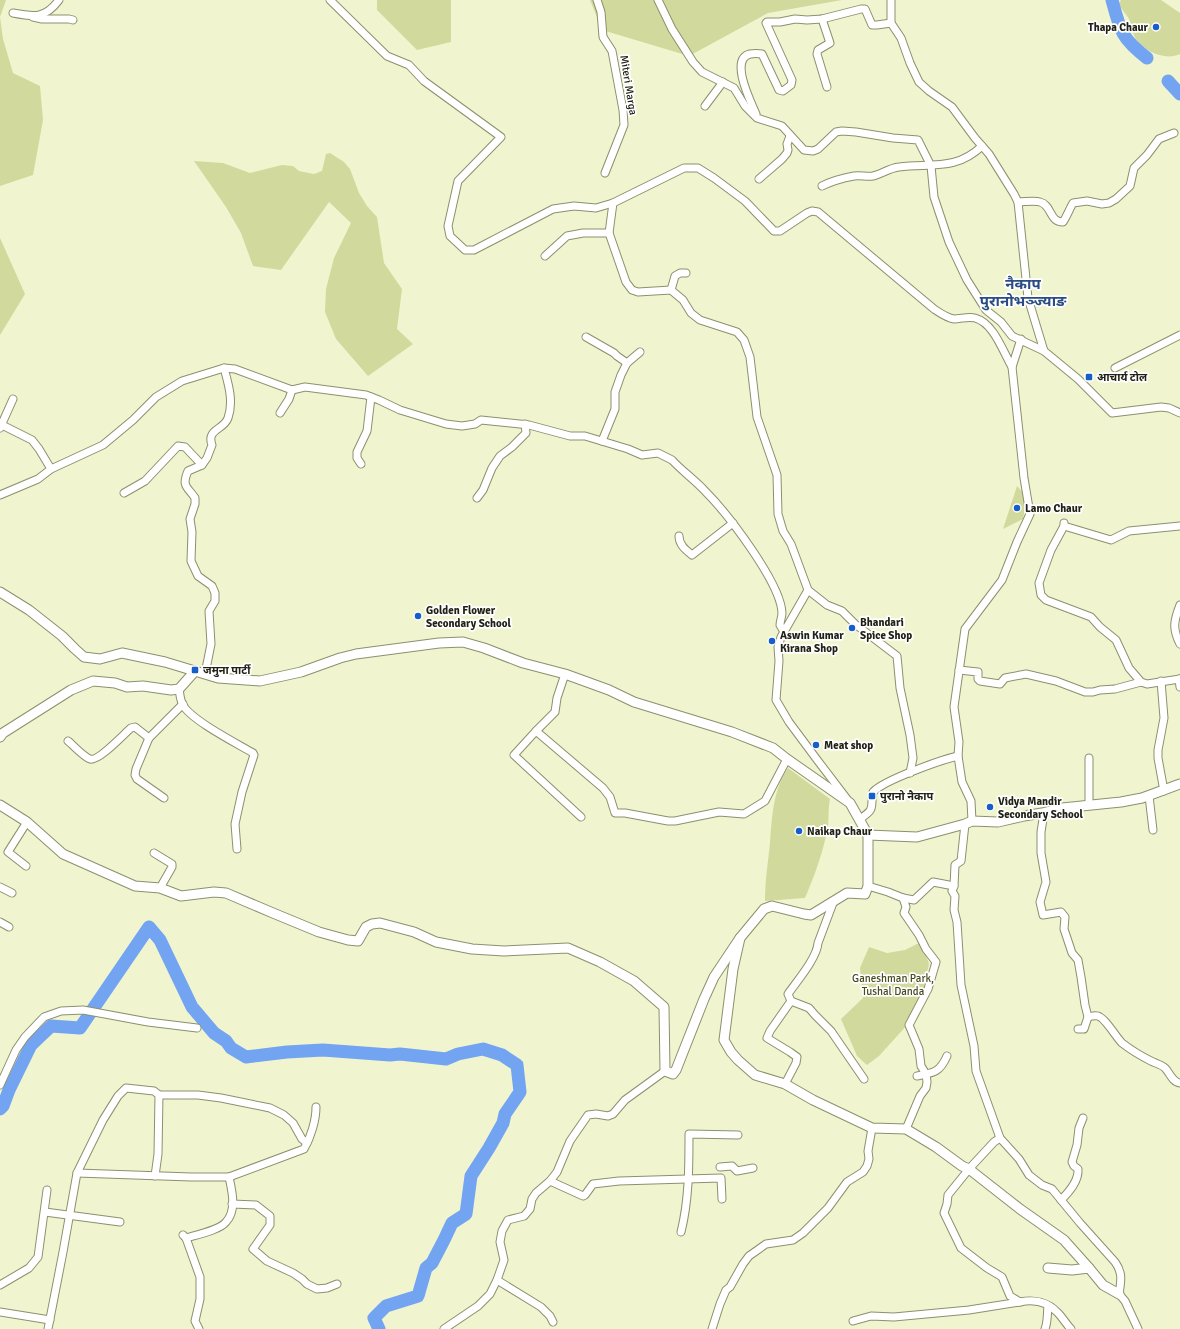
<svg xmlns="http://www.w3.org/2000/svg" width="1180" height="1329" viewBox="0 0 1180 1329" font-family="Signika,'Noto Sans Devanagari',sans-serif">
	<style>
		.green { fill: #d2d99d }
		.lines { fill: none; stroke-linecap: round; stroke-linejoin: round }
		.river { stroke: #73a4f2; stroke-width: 13 }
		.minor-casing { stroke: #8c906e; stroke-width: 9 }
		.tertiary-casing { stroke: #8c906e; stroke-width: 11 }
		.minor { stroke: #fff; stroke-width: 7 }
		.tertiary { stroke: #fff; stroke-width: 9 }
		.poi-dot { fill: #175ec8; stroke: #fff; stroke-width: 1.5 }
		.labels { text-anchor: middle; stroke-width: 3.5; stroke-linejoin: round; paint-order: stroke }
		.poi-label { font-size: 11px; font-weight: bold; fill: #212215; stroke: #fff; text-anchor: start }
		.street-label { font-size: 11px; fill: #212215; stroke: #fff }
		.park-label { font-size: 11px; fill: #464a20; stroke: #fff }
		.district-label { font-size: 15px; font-weight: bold; fill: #2a4c83; stroke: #fff }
	</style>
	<rect width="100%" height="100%" fill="#f0f5cf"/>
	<g class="green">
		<path d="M0,0H6L0,17L3,39L13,73L40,86L43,120L33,175L0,186Z"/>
		<path d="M377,0H451V42L417,50L377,10Z"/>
		<path d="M590,0H842L768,13L689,56L602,30Z"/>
		<path d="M1121,0H1161L1180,13V54C1166,61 1145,52 1136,39C1132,33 1132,26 1129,19C1126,13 1121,10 1119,3Z"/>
		<path d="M330,153L344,162L350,169L359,193L367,206L377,217L384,263L402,289L397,329L413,344L368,376L336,339L325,312L326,289L334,258L351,223L329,202L281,270L253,266L241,233L226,207L194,161L223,163L250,173L282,165L293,166L299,171L314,174L322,171L326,154Z"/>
		<path d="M0,238L25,294L0,335Z"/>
		<path d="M1017,486L1027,497L1023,519L1003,529Z"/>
		<path d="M788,768L830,799C828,808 829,817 828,827C823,852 815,875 805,898L765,901C765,881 768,862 770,843C772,817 773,790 788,768Z"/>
		<path d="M921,942L929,964L923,991L908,1024L879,1056L867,1065L857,1056L841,1019L863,998L860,968L869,947L887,953L905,950Z"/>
	</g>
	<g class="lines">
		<g class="river">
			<path d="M1112,0C1120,30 1121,38 1147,58"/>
			<path d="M1168,81L1180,94"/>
			<path d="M0,1109L3,1106L9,1090L31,1045L51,1026L80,1028L149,927L160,940L192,1007L214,1033L226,1041L231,1048L246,1057L287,1052L323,1050L390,1055L400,1054L446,1059L458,1054L483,1049L502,1055L517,1065L520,1092L505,1114L503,1123L489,1148L471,1176L466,1214L452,1223L444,1240L432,1263L426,1268L418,1296L386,1306L374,1318L379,1329"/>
		</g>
		<g class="minor-casing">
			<g id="minor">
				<path d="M330,0L387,56L409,65L424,81L501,137L458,181L448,226L450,236L465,250H474L553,209L574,206L596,208L613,203L684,168H698L714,178L745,201L774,231H780L807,213L812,211L818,212L934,309C940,313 947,318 954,319C961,319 968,316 975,318C994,323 1003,352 1012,367"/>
				<path d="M597,0L601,12L603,37L612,51L623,110L624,125L605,173"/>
				<path d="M658,0L672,29L693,62L702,72L734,88L745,106L757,118L782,126L804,150L813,151L818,149L836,132L842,131L856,132L893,138L918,140L931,166L934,197L949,242L967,280L986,310L1001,322L1012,336L1044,351L1078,379L1112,413L1161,407L1169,408L1180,413"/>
				<path d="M891,0V23L901,38L910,63L919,82L929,91L952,107L975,138L989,154L1014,194L1018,202L1028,298L1044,351"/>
				<path d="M13,13C34,17 45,19 59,0"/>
				<path d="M33,17L42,19H69L73,20"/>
				<path d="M822,19L830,43L818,50L817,54L827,87"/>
				<path d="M705,106L723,82"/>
				<path d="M756,114C751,102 729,59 750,54C755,53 757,53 762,54L779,90L783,91L791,85L792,80L766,23L767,22H780L795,19L807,20L822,19L861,9H865L872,25H877L891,23"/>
				<path d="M759,179L782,159L787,153L788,150L787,144L790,136"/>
				<path d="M822,186C832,181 843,178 854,176C860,175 867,177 873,176C882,174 889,168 899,167C931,163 956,171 982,146"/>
				<path d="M1018,202C1025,202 1034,200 1040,202C1052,205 1049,222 1063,222C1066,218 1070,208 1073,203L1087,201L1102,204L1109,203L1116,199L1130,186L1134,168L1147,155L1159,139L1174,133"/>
				<path d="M613,203L609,233L626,282L632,290L638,292L671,290L683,300L691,313L700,320L737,332L744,340L750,357L757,417L777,475L778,514L783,531L791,544L808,590L781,637L778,647L779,661L776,700L789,722L818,761L847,799"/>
				<path d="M545,256L567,236L583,233H609"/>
				<path d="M671,290L675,276L680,273H686"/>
				<path d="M586,337L614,353L617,356L627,363"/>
				<path d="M1115,368L1180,335"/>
				<path d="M280,413L289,399L292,390"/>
				<path d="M2,425L32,440L39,449L51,469"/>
				<path d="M0,428L13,399"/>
				<path d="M602,441L615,409V392L621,375L627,363L640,352"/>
				<path d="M361,464L357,458V452L367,431L371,397"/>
				<path d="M124,493L145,481L178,446L185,447L202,465"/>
				<path d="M0,495L38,479L51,469L103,445L133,420L156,397L182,381L224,368L235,369L292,390L305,387L366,395L379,400L400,410L446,424L462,426L475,424L481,420L529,425L570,436H585L628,449L642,455L658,453L672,460C682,471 695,480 705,491C727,513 781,583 782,613C782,617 780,621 780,625L784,632"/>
				<path d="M477,498L483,490L492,468L500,456L512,447L526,433L525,424"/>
				<path d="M1064,523V526L1051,550L1039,583L1041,595L1046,600L1091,617L1100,627L1116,640L1129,668L1141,682L1147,684L1180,679"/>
				<path d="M1064,526L1111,540L1129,531L1180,526"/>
				<path d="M679,536C679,545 686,550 692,555L733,523"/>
				<path d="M808,590L827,605L842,611L855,624L897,656L900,688L910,735L913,758L910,773"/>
				<path d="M1180,605C1174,620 1172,629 1180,644"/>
				<path d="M959,670L978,672V679L980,681L1000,684L1005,678L1026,674L1056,681L1085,692H1093L1100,690L1115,689L1141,682"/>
				<path d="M205,674L211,644L209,611L215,601V593L212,586L198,576L191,561L192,532L190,519L195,504V498C188,487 181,487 188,471L202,465L207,458L212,445C206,429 224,430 228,418C234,401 228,383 224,368"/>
				<path d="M565,674L557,698L555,712L536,731L603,788L610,797L615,813H625L668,821H675L719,812L744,814L765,801L787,759"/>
				<path d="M1179,679L1180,687"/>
				<path d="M1161,681L1164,718L1158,750V758L1164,791"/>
				<path d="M179,689C180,694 180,700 183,705C191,720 236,743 253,753L254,755L242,792L235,824L237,849"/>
				<path d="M536,731L514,755L581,817"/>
				<path d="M68,741C73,745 84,757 90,759C98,762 124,734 131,728L135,727L149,738"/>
				<path d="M1149,796L1153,830"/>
				<path d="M164,798L137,779L135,775L136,769L149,738L183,704"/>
				<path d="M1089,805V758"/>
				<path d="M1042,813L1043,819L1041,832V853L1046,882L1040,902L1043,915L1061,912L1065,917L1064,929L1072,953L1078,960L1081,977L1085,1005L1088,1017L1084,1029H1078"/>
				<path d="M860,819C876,808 870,809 873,792C884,780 941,760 958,756"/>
				<path d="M972,821L971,801L962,782L958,756L959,742L954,707L965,629L1002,580L1017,542L1030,514L1024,478L1012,367L1021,339"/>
				<path d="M965,824L961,861L955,865L954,886L952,891L955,896L954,910L957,922L961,985L974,1046L976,1071L1000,1138L1019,1159L1029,1175L1042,1185L1052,1189L1080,1223L1115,1262C1123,1273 1121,1281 1119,1294L1125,1301L1138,1329"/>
				<path d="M154,853L172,864V867L160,888"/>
				<path d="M26,866L8,852L27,822"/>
				<path d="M868,886L888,892L903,898L906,907L904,913L919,935L926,949L936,962L928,989L909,1025L919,1049L921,1066L926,1074L927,1082L926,1088L920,1096L906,1129"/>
				<path d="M0,887L12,893"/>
				<path d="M903,898L914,900L933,882L954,886"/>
				<path d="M833,903L818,943C817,958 797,981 788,994L791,1001L809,1008L815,1015L831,1031L864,1079"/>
				<path d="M0,922L9,927"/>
				<path d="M1088,1017C1091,1016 1094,1015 1098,1016C1105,1018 1116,1037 1122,1043C1131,1050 1141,1056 1151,1061C1155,1063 1162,1065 1165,1068C1170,1073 1172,1082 1180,1083"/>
				<path d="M917,1076C934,1073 940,1072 947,1056"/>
				<path d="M785,1084L796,1063L797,1057L790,1052L767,1038L770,1031L791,1001"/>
				<path d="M0,1085L16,1050L25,1037L44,1017L61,1011L83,1010L148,1022L197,1028"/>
				<path d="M159,1095H198L221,1098L270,1108L284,1115L293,1123L302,1139L307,1143"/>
				<path d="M1000,1138L994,1142L969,1169L948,1195L947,1204L944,1213L961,1248L987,1268L1002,1277L1010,1296L1020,1302C1034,1299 1048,1302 1058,1313C1063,1318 1066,1324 1071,1329"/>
				<path d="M720,1167L732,1166L737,1171L753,1168"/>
				<path d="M77,1173L191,1177H229L304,1149C311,1137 316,1120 316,1107"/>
				<path d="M550,1181L583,1196L585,1195L593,1184L619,1181L721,1178L722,1199"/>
				<path d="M1061,1200C1069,1192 1079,1181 1078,1169L1074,1166L1072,1162L1077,1145L1079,1128L1083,1118"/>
				<path d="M232,1204L256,1205L270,1216V1225L253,1249L267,1261L293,1273L302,1279L307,1284L317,1289L327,1288L337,1284"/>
				<path d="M45,1212L120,1222"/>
				<path d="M681,1232C689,1200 689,1167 689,1134L738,1135"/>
				<path d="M183,1235L186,1238L200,1277V1299L195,1321L199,1329"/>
				<path d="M186,1238C196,1235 220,1230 226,1222C237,1210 232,1191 229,1177"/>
				<path d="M497,1280L541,1307L550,1316L553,1322"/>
				<path d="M0,1285L29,1268L38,1257L47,1190"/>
				<path d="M0,1312L50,1320"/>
				<path d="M853,1321L871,1316L894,1317L969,1310L1020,1302"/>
				<path d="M48,1329L63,1252L77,1173L103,1120L118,1096L126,1088L154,1091L159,1095L158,1154L155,1176"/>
				<path d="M444,1329L478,1306L490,1294L497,1280L504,1260L500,1242L502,1231L508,1220L524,1216L530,1209L532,1199L536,1193L550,1181L557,1172L570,1141L588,1115L596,1114L608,1116L613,1114L625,1100L665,1071"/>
				<path d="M712,1329L720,1304L726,1290L730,1287L743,1264L749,1256L766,1244L793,1240L803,1233L828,1208L847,1182L863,1172L867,1166L869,1159L868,1151L872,1128"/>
				<path d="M1045,1329C1048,1321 1047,1314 1048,1306"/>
			</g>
		</g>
		<g class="tertiary-casing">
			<g id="tertiary">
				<path d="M0,592L29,610L62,636L75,649L84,657L100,659L122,653L165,662L218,678L260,681L301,672L340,658L356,654L439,643L463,642L484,648L523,663L565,674L609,690L634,702L732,732L773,748L787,759L850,803L868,835L917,837L965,824L972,821L998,822L1024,816L1042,813L1062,808L1121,802L1142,798L1180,784"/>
				<path d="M0,737L3,733L71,690L93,681L115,683L127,687L143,686L171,690L179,689L195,671"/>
				<path d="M0,805L27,822L63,854L135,886L160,888L181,896L214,892L226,893L273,913L319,932L348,940L358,941L366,927L372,924L380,923L414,932L436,942L472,949L504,951L568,948L600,962L634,981L664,1007L665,1071L673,1074L676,1070L704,999L714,977L740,938"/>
				<path d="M868,835V886L865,894L847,893L811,915L804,914L772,906L764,909L740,938L733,969L724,1040L731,1052L738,1060L755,1075L785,1084L813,1100L872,1128L906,1129L936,1147L962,1166L969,1169L1020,1209L1064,1240L1089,1268"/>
				<path d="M1048,1268L1072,1270L1089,1268L1103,1285L1119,1294"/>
			</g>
		</g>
		<use href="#minor" class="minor"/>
		<use href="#tertiary" class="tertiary"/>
	</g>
	<g class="poi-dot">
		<circle cx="1156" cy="27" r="4"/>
		<rect x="1085" y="373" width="8" height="8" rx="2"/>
		<circle cx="1017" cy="508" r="4"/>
		<circle cx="418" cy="616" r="4"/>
		<circle cx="852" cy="628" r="4"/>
		<circle cx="772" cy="641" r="4"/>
		<rect x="191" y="666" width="8" height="8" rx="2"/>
		<circle cx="816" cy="745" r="4"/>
		<rect x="868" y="792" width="8" height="8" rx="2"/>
		<circle cx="990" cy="807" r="4"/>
		<circle cx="799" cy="831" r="4"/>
	</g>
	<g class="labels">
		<g class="poi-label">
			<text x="1148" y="31" text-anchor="end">Thapa Chaur</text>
			<text x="1097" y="381">आचार्य टोल</text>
			<text x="1025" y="512">Lamo Chaur</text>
			<text x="426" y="614">Golden Flower<tspan x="426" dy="13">Secondary School</tspan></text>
			<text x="860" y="626">Bhandari<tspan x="860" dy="13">Spice Shop</tspan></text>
			<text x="780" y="639">Aswin Kumar<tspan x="780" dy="13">Kirana Shop</tspan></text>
			<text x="203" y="674">जमुना पार्टी</text>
			<text x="824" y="749">Meat shop</text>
			<text x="880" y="800">पुरानो नैकाप</text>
			<text x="998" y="805">Vidya Mandir<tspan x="998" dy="13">Secondary School</tspan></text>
			<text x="807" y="835">Naikap Chaur</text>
		</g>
		<g class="street-label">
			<text transform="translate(629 85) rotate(81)" y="4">Miteri Marga</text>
		</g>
		<g class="park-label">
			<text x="893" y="982">Ganeshman Park,<tspan x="893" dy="13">Tushal Danda</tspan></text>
		</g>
		<g class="district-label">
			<text x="1023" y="289">नैकाप<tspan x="1023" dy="17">पुरानोभञ्ज्याङ</tspan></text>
		</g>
	</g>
</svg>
